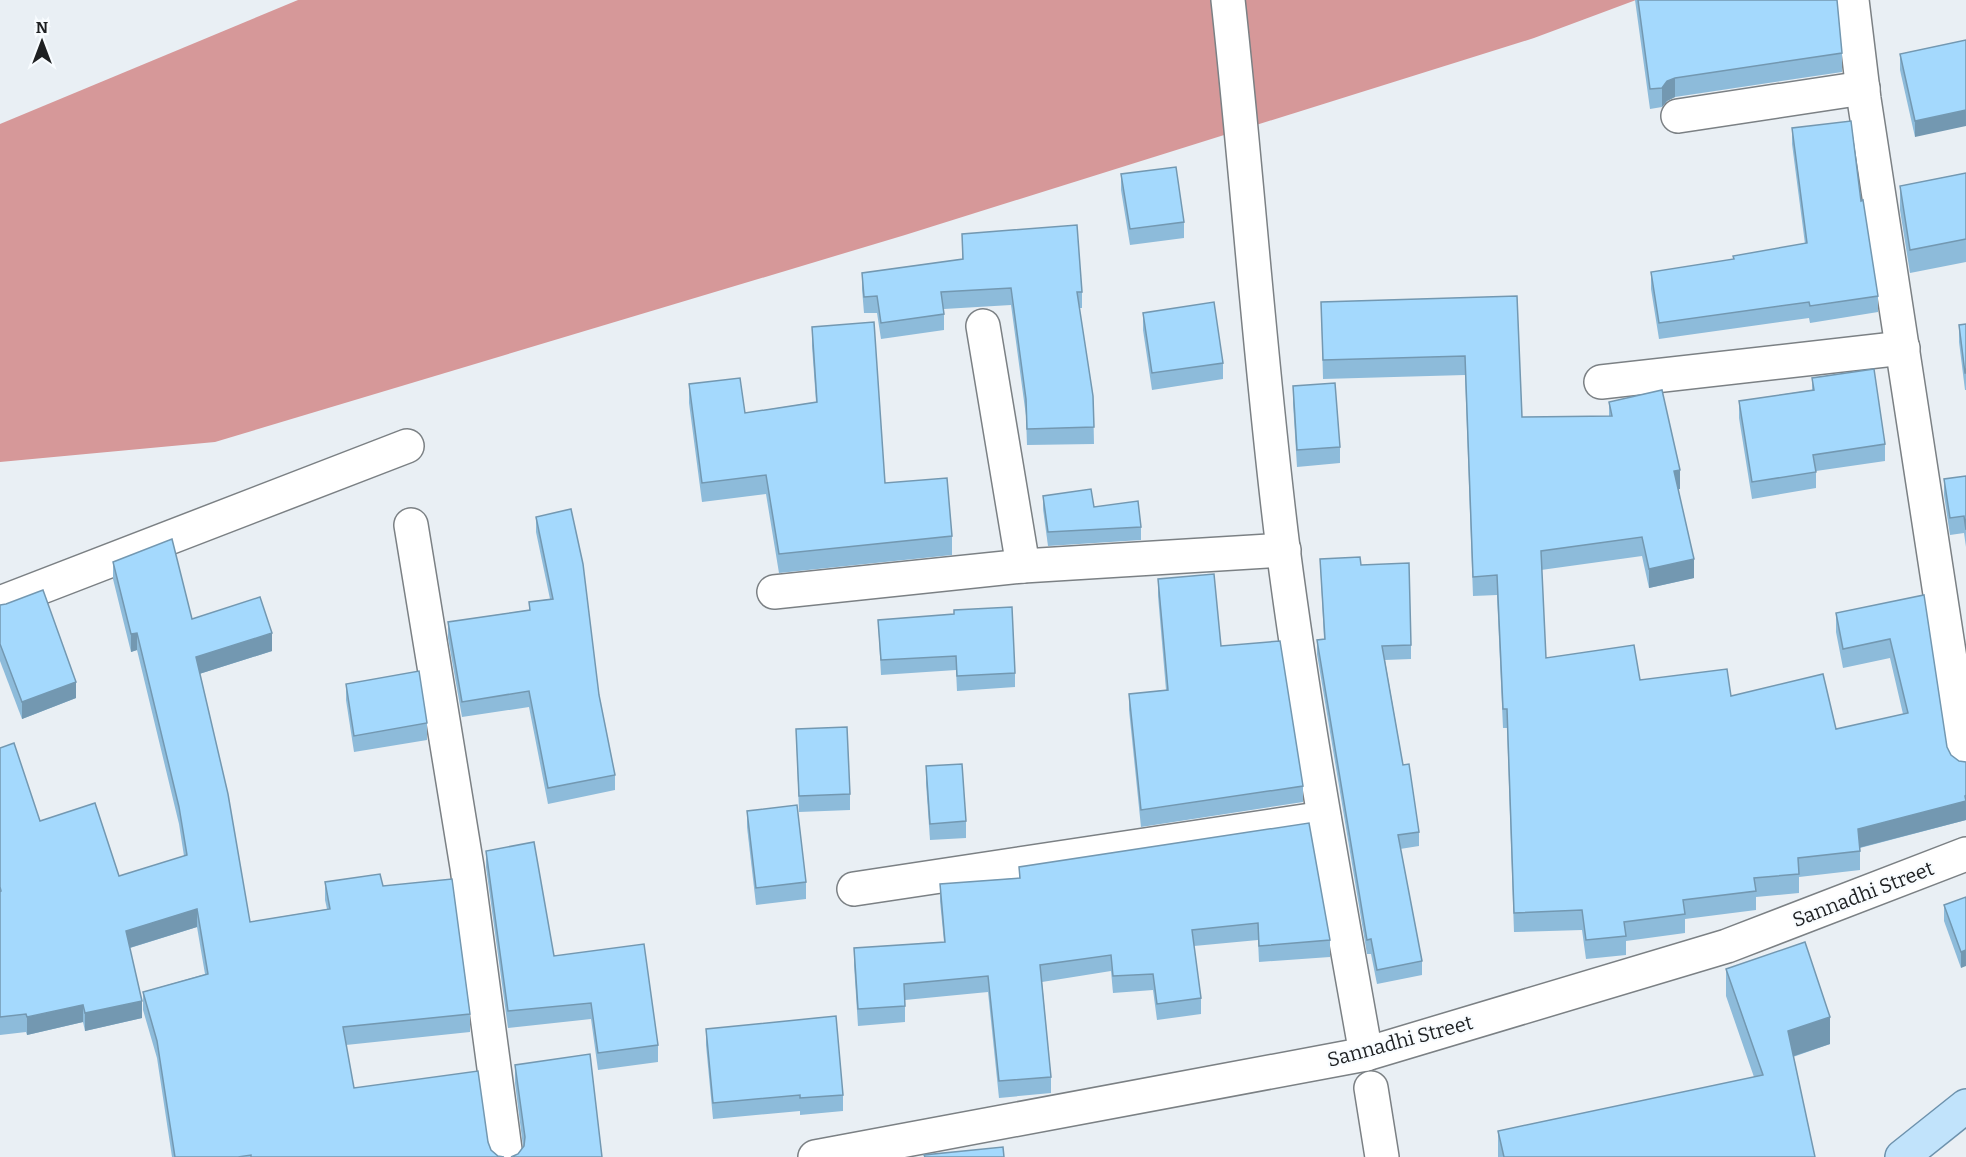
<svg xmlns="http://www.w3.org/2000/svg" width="1966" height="1157" viewBox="0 0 1966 1157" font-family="Bitter,serif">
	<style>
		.water { fill: #d69899 }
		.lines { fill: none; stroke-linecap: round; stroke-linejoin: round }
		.street-casing { stroke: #7b8084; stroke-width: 36 }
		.primary-casing { stroke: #6d92ad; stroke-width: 36 }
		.street { stroke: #fff; stroke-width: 33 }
		.primary { stroke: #c1e3fb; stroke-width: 33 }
		.wall { fill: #8dbbda }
		.shaded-wall { fill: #7398b1 }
		.building { fill: #a4d9fd; stroke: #7398b1; stroke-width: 1.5 }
		.labels { text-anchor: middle; stroke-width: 4.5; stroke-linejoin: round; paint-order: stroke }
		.street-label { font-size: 20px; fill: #1e2022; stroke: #f8fcff }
	</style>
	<rect width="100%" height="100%" fill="#e9eff4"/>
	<path class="water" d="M298,0H1636L1534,38L905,235L215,442L0,462V124Z"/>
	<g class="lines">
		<g class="street-casing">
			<g id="street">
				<path d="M1228,0C1248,182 1260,365 1283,548C1305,717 1336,885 1366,1054"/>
				<path d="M1852,0L1864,99L1966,763"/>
				<path d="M1678,116L1863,88"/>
				<path d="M983,326L1023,566"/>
				<path d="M1601,382L1903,348"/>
				<path d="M411,525L467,867L506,1157"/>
				<path d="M774,592L1023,566L1284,550"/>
				<path d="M0,603L407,446"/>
				<path d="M854,889L1324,818"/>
				<path d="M1371,1088L1382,1157"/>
				<path d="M815,1157L1366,1054L1727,946L1966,854"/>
			</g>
		</g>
		<g class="primary-casing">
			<path id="primary" d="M1902,1157L1966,1106"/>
		</g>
		<use href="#street" class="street"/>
		<use href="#primary" class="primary"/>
	</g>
	<g class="wall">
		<path d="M1635,0H1837L1842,53V72L1675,97L1667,101L1662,107L1650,109Z"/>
		<path d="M1966,40L1915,137L1900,70V54Z"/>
		<path d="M1792,128L1861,201L1878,296V312L1810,323L1809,318L1659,339L1651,289V272L1733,260V256L1805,244L1792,144Z"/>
		<path d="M1966,173V262L1910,273L1900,210V186Z"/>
		<path d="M1121,174L1184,222V238L1130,245L1121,190Z"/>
		<path d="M962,234L1082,292V308H1079L1093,396L1094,444L1027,445L1026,416L1011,305L944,309V330L881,339L877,313H864L862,289V273L962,259Z"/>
		<path d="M1517,296L1522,417L1609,416V402L1680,489H1678L1694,578L1649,588L1642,556L1541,570L1546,658L1640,680L1731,696L1836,729L1903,714L1890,658L1843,668L1836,632V613L1924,595L1947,747L1951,755L1959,761L1966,762V820L1860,848V870L1799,877V893L1756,897V910L1685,919V933L1626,941V955L1586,959L1582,930L1514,932L1507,728H1503L1497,595L1473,596L1465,375L1323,379L1321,302Z"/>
		<path d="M1143,313L1223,363V379L1152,390L1143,330Z"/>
		<path d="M1966,324V390H1965L1959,342V325Z"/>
		<path d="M812,327L885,483L952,536V555L779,573L766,494L702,502L689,403V384L745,413L816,402L812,346Z"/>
		<path d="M1812,378L1885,444V461L1816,471V488L1752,499L1739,418V401L1812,390Z"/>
		<path d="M1293,386L1340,447V463L1297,467L1293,403Z"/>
		<path d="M1966,476V547L1964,533L1950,535L1944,495V479Z"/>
		<path d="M1043,496L1094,507L1141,527V540L1048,546L1043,509Z"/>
		<path d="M536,517L599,695L615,775V790L548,804L529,707L462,717L448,638V622L529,610V602L550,599L536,532Z"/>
		<path d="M1320,559L1361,565L1411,645V659L1385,660L1403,765L1419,832V846L1400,849L1422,961V975L1377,984L1371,954H1367L1317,654V640L1324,639Z"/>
		<path d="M113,562L192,619L272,651L199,674L250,922L327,909L325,900V882L383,886L470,1014V1032L346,1045L354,1088L488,1142L491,1150L498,1156L504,1157H172L157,1058L143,1010V992L205,974L197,927L130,948L142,1018L85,1031L83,1022L27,1035L26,1032L0,1035V748L40,821L119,876L184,856L179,824L137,650L131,652L113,579Z"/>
		<path d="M1158,579L1221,646L1303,786V802L1141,827L1129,710V694L1166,690L1158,596Z"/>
		<path d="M0,605L76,698L22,719L0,661Z"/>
		<path d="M878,620L1015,673V687L957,691L956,670L881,675Z"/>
		<path d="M346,684L427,723V740L354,752L346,700Z"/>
		<path d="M796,729L850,794V810L799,812Z"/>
		<path d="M926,766L966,821V838L930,840L926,783Z"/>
		<path d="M747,811L806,882V899L756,905L747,827Z"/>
		<path d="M486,851L554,956L658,1045V1062L598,1070L591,1019L508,1028L486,867Z"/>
		<path d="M1019,867L1330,940V957L1259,962L1258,940L1194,946L1201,998V1014L1157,1020L1153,990L1113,993L1111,971L1042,982L1051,1077V1093L999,1098L988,992L905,1000V1022L858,1026L854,965V948L944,942L940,901V884L1019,878Z"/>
		<path d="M1966,897L1961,968L1944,921V905Z"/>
		<path d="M1726,969L1830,1044L1793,1057L1815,1157H1498V1131L1754,1077L1726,996Z"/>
		<path d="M706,1029L843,1095V1111L800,1115V1111L713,1119L706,1045Z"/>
		<path d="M515,1065L602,1157L518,1154L523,1146L515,1083Z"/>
	</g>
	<g class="shaded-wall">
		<path d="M1675,78V97L1667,101L1662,107V88L1667,81Z"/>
		<path d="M1966,110V126L1915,137V121Z"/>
		<path d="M1680,470V489L1674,490V471Z"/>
		<path d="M1694,559V578L1649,588V569Z"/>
		<path d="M137,633V650L131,652V634Z"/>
		<path d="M272,633V651L196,675V657Z"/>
		<path d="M76,682V698L22,719V702Z"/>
		<path d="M1966,801V820L1858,848V829Z"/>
		<path d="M197,909V927L126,949V931Z"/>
		<path d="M1966,950V966L1961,968V952Z"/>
		<path d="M142,1001V1018L85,1031V1013Z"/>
		<path d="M83,1005V1022L27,1035V1017Z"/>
		<path d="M1830,1017V1044L1788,1058V1031Z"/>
	</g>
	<g class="building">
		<path d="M1638,0H1837L1842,53L1675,78L1667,81L1662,88L1650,89Z"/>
		<path d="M1966,40V110L1915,121L1900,54Z"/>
		<path d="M1851,121L1861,201L1863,200L1878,296L1810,306L1809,302L1659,323L1651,272L1734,259L1733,256L1807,243L1792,128Z"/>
		<path d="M1176,167L1184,222L1130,229L1121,174Z"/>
		<path d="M1966,173V239L1910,250L1900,186Z"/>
		<path d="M1077,225L1082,292H1077L1093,396L1094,427L1027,429L1026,399L1011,288L941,292L944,314L881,323L877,296L864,297L862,273L963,259L962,234Z"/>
		<path d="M1517,296L1522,417L1612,416L1609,402L1662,390L1680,470L1674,471L1694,559L1649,569L1642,537L1541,551L1546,658L1634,645L1640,680L1727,669L1731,696L1823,674L1836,729L1908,713L1890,639L1843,649L1836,613L1924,595L1947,747L1951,755L1959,761L1966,762V795L1965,796L1966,801L1858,829L1860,851L1798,858L1799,874L1754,878L1756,891L1683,900L1685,914L1624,922L1626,936L1586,940L1582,910L1514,913L1507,709H1503L1497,575L1473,577L1465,356L1323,360L1321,302Z"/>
		<path d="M1214,302L1223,363L1152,373L1143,313Z"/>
		<path d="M874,322L885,483L947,478L952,536L779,554L766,475L702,483L689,384L740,378L745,413L817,402L812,327Z"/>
		<path d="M1966,324V373H1965L1959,325Z"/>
		<path d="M1874,369L1885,444L1813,455L1816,472L1752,482L1739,401L1814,390L1812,378Z"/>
		<path d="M1335,383L1340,447L1297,450L1293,386Z"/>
		<path d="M1966,476V530L1964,516L1950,518L1944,479Z"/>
		<path d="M1091,489L1094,507L1138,501L1141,527L1048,532L1043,496Z"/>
		<path d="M571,509L583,564L599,695L615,775L548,788L529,691L462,702L448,622L530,610L529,602L553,599L536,517Z"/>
		<path d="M172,539L192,619L260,597L272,633L196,657L228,794L250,922L330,909L325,882L380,874L383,886L452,879L470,1014L343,1027L354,1088L478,1071L488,1142L491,1150L498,1156L504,1157H251V1155L238,1157H175L157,1041L143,992L208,974L197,909L126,931L142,1001L85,1013L83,1005L27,1017L26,1014L0,1017V892L1,891L0,887V748L14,743L40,821L95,803L119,876L187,855L179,807L137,633L131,634L113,562Z"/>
		<path d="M1360,557L1361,565L1409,563L1411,645L1382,646L1403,765L1409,764L1419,832L1398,835L1422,961L1377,970L1371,939L1367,940L1317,640L1325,639L1320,559Z"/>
		<path d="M1214,574L1221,646L1280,641L1303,786L1141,810L1129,694L1168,690L1158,579Z"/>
		<path d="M43,590L76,682L22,702L0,644V605L6,604Z"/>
		<path d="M1012,607L1015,673L957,676L956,656L881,660L878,620L954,614V610Z"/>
		<path d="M419,671L427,723L354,736L346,684Z"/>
		<path d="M847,727L850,794L799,796L796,729Z"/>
		<path d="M962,764L966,821L930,824L926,766Z"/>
		<path d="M797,805L806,882L756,888L747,811Z"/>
		<path d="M1309,823L1330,940L1259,946L1258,923L1192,930L1201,998L1157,1004L1153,974L1113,976L1111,955L1040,965L1051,1077L999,1081L988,976L904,984L905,1006L858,1009L854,948L945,942L940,884L1020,878L1019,867Z"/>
		<path d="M534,842L554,956L644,944L658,1045L598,1053L591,1003L508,1011L486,851Z"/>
		<path d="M1966,897V950L1961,952L1944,905Z"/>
		<path d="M1805,942L1830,1017L1788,1031L1815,1157H1504L1498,1131L1763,1075L1726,969Z"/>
		<path d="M836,1016L843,1095L800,1098V1095L713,1103L706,1029Z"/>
		<path d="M590,1054L602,1157H511L518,1154L524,1146L525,1137L515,1065Z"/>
		<path d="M1003,1147L1004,1157H925L924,1155Z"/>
	</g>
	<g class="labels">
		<g class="street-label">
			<text transform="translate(1863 894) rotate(-21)" y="7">Sannadhi Street</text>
			<text transform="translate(1400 1041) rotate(-15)" y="7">Sannadhi Street</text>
		</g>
	</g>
	<g transform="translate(42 42)" stroke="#f8fcff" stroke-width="4.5" paint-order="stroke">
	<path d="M0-4.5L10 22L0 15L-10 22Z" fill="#1e2022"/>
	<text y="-9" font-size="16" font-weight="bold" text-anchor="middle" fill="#1e2022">N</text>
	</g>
</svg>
